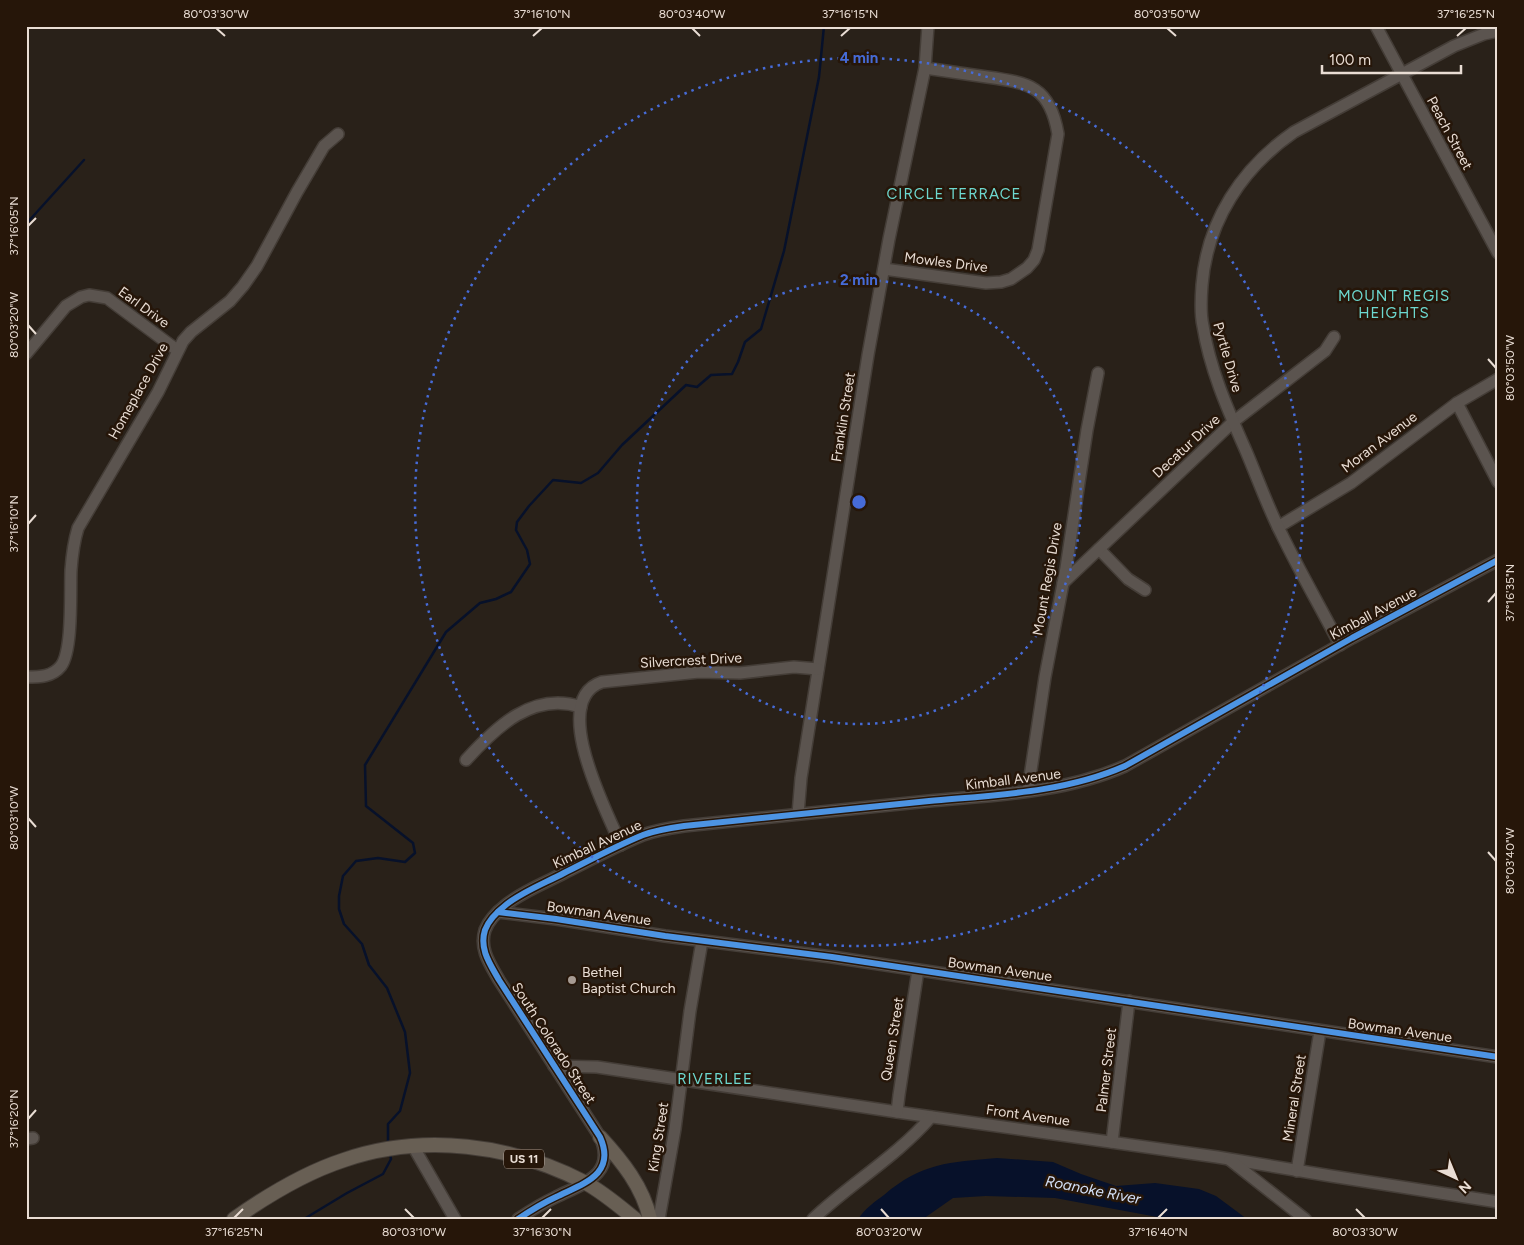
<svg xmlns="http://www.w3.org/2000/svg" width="1524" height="1245" viewBox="0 0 1524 1245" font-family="Figtree,sans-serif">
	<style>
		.water { fill: #07112a }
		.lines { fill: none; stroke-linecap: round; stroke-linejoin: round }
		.stream { stroke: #07112a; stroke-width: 2.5 }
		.minor-casing { stroke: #443d37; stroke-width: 14 }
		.major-casing { stroke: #443d37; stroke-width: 16 }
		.minor { stroke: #5b544f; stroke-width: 11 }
		.major { stroke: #685f54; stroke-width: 14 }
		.cycleway-casing { stroke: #261609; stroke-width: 9 }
		.cycleway { stroke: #4d94e3; stroke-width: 6 }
		.ticks { fill: none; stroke: #e9ddd4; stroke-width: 2 }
		.ring { fill: none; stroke: #466bd7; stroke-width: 2.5; stroke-dasharray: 2.5 5 }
		.poi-dot { fill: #a69b93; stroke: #261609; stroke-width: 2 }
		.labels { text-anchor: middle; stroke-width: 5; stroke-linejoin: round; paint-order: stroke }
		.shield { fill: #261609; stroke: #aea197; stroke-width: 1 }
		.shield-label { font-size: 12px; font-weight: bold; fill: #e9ddd4 }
		.street-label { font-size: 14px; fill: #e9ddd4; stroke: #261609 }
		.poi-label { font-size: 14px; fill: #e9ddd4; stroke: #261609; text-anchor: start }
		.neighbourhood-label { font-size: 15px; letter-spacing: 1px; fill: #6dd8cf; stroke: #261609 }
		.water-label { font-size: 15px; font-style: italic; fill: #d4e1f9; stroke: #261609 }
		.centre { fill: #466bd7; stroke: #261609; stroke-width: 2.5 }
		.ring-label { font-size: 15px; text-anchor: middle; font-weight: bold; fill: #466bd7; stroke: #261609; stroke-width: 5; stroke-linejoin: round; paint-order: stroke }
		.neatline { fill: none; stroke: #e9ddd4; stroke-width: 2 }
		.ticks-label { font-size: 12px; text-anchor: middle; fill: #e9ddd4 }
	</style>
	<rect width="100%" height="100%" fill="#292119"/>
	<path class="water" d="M997,1158L1053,1162L1081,1174L1116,1186L1155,1183L1199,1189L1216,1196L1247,1219H1168L1055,1198L986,1196L953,1198L923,1219H858C865,1209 874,1202 884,1195C921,1163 950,1162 997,1158Z"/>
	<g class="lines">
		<g class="stream">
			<path d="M26,224L84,160"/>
			<path d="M388,1144V1124L400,1111L410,1073L405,1032L387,988L369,965L362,944L344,924L339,909V896L343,876L356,861L378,858L405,862L415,853L413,843L366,806L365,765L446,632L480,603L496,599L511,592L530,564L527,550L516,530L517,522L529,506L553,480L581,483L598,473L622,445L686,385L697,387L711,375L732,374L738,362L745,342L761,329L784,251L819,77L824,26"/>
			<path d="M304,1219L347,1193L383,1174L391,1159L390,1154"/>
		</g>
		<g class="minor-casing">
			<g id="minor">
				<path d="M1376,26L1498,253"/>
				<path d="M884,269L986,283L1001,282L1011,279L1027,268L1034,260L1038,250L1058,134C1050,86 1029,83 987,77C966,74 945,71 925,68"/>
				<path d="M26,354L66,306L81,297L89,295L107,298L177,350"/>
				<path d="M1457,403L1498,482"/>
				<path d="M1278,527L1351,483L1457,403L1498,379"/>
				<path d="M1099,549L1128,579L1145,590"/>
				<path d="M1063,583L1233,422L1325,351L1334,337"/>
				<path d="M1340,645C1321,608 1300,572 1282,535C1268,508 1258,479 1246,451C1228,410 1210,370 1203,326C1200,313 1201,298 1202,285C1207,221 1242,168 1294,132L1454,46L1484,34L1498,31"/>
				<path d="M26,677C40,677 52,677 61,666C73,650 70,591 71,570C72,556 74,541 78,528L158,392L183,341L191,332L230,301L243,286L257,266L297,192L324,146L338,134"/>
				<path d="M466,760C496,727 533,691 581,707"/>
				<path d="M1028,790L1045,677L1066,568L1087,430L1098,373"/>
				<path d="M798,814L801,778L868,355L889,239L925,68L928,26"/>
				<path d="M621,845C607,812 548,700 602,682L699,672L740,673L794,667L818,669"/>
				<path d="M498,912L556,919L665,936L832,957L1498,1057"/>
				<path d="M554,1066L597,1067L897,1112L1217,1157L1331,1176L1498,1202"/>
				<path d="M897,1112L899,1095L918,970"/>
				<path d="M26,1139L33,1138"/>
				<path d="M1112,1142L1129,1001"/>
				<path d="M413,1146L455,1219"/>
				<path d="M1230,1160L1305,1219"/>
				<path d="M1297,1171L1320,1031"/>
				<path d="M518,1219C530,1211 543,1203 556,1197C582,1184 617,1175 600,1137L499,980C490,964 479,949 485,930C489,919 498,911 507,904C524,891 545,883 564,873C590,860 616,846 643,835C656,830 670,828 684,826C765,817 847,809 929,801C994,795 1064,793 1125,766L1352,638L1498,560"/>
				<path d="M659,1219L675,1129L690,1011L702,941"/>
				<path d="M813,1219C851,1183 896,1157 931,1117"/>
			</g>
		</g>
		<g class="major-casing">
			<g id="major">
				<path d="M600,1137C622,1161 643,1187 650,1219"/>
				<path d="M234,1219C268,1195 304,1173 344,1160C423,1133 512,1144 586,1183C604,1193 619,1206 635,1219"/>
			</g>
		</g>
		<use href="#minor" class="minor"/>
		<use href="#major" class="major"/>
		<g class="cycleway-casing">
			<g id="cycleway">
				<path d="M498,912L556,919L665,936L832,957L1498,1057"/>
				<path d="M518,1219C530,1211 543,1203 556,1197C582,1184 617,1175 600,1137L499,980C490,964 479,949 485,930C489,919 498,911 507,904C524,891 545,883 564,873C590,860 616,846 643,835C656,830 670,828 684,826C765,817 847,809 929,801C994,795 1064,793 1125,766L1352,638L1498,560"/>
			</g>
		</g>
		<use href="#cycleway" class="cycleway"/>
	</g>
	<path class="ticks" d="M216,28L225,36M692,28L700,36M1167,28L1176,36M533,36L542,28M841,36L850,28M1457,36L1466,28M28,226L36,218M28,325L36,334M1488,359L1496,368M28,524L36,515M1488,602L1496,593M28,818L36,827M1488,852L1496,861M28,1119L36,1110M405,1209L414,1218M881,1209L889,1218M1356,1209L1365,1218M234,1218L243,1209M542,1218L551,1209M1158,1218L1167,1209"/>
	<g class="ring">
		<circle cx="859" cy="502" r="222"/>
		<circle cx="859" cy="502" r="444"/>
	</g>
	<circle class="poi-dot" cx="572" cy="980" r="5"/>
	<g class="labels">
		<rect class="shield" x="504" y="1149.5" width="40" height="19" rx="4"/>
		<g class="shield-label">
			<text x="524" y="1163">US 11</text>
		</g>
		<g class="street-label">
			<text transform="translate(1450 133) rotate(62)" y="5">Peach Street</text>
			<text transform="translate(946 262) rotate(7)" y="5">Mowles Drive</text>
			<text transform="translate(144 307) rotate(36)" y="5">Earl Drive</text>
			<text transform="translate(1228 357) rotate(74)" y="5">Pyrtle Drive</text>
			<text transform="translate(138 391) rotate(-61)" y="5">Homeplace Drive</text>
			<text transform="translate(843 417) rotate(-81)" y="5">Franklin Street</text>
			<text transform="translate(1379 442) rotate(-37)" y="5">Moran Avenue</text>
			<text transform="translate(1186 446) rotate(-43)" y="5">Decatur Drive</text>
			<text transform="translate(1047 579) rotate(-80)" y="5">Mount Regis Drive</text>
			<text transform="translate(1373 613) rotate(-28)" y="5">Kimball Avenue</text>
			<text transform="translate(691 660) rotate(-3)" y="5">Silvercrest Drive</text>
			<text transform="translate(1013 779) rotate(-7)" y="5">Kimball Avenue</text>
			<text transform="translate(597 844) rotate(-25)" y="5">Kimball Avenue</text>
			<text transform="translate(599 913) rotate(8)" y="5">Bowman Avenue</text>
			<text transform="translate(1000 969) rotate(8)" y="5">Bowman Avenue</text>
			<text transform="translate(1400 1030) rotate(8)" y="5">Bowman Avenue</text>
			<text transform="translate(892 1039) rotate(-81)" y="5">Queen Street</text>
			<text transform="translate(554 1043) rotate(57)" y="5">South Colorado Street</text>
			<text transform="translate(1106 1070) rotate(-83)" y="5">Palmer Street</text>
			<text transform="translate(1294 1098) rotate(-81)" y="5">Mineral Street</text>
			<text transform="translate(1028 1115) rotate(8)" y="5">Front Avenue</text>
			<text transform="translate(658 1137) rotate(-81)" y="5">King Street</text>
		</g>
		<g class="poi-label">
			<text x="582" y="977">Bethel<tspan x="582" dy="16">Baptist Church</tspan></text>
		</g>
		<g class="neighbourhood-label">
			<text x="954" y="199">CIRCLE TERRACE</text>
			<text x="1394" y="301">MOUNT REGIS<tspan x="1394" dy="17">HEIGHTS</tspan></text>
			<text x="715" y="1084">RIVERLEE</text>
		</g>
		<g class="water-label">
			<text transform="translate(1093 1190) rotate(11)" y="5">Roanoke River</text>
		</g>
	</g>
	<circle cx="859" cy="502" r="8" class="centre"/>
	<g class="ring-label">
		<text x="859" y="63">4 min</text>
		<text x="859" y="285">2 min</text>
	</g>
	<rect width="1524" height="1245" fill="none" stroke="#261609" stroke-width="55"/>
	<g transform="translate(1456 1178) rotate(136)" stroke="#261609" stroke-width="4" paint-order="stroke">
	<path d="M0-4L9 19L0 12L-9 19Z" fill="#e9ddd4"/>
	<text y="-8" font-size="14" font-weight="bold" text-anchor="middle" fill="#e9ddd4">N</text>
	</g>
	<path d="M1322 65v8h139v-8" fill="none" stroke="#e9ddd4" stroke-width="2.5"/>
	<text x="1329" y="65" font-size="15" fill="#e9ddd4" stroke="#261609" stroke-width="4" paint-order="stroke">100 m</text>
	<rect x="28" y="28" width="1468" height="1190" class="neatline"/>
	<g class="ticks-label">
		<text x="216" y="18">80°03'30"W</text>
		<text x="542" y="18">37°16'10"N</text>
		<text x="692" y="18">80°03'40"W</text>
		<text x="850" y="18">37°16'15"N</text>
		<text x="1167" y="18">80°03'50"W</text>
		<text x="1466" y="18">37°16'25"N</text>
		<text transform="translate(14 226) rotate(-90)" y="4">37°16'05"N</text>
		<text transform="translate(14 325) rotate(-90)" y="4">80°03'20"W</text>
		<text transform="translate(1510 368) rotate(-90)" y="4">80°03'50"W</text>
		<text transform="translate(14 524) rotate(-90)" y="4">37°16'10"N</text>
		<text transform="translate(1510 593) rotate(-90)" y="4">37°16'35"N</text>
		<text transform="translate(14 818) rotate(-90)" y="4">80°03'10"W</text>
		<text transform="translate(1510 861) rotate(-90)" y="4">80°03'40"W</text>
		<text transform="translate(14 1119) rotate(-90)" y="4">37°16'20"N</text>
		<text x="234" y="1236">37°16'25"N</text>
		<text x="414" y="1236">80°03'10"W</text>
		<text x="542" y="1236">37°16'30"N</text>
		<text x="889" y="1236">80°03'20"W</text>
		<text x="1158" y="1236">37°16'40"N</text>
		<text x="1365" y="1236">80°03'30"W</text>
	</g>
</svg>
